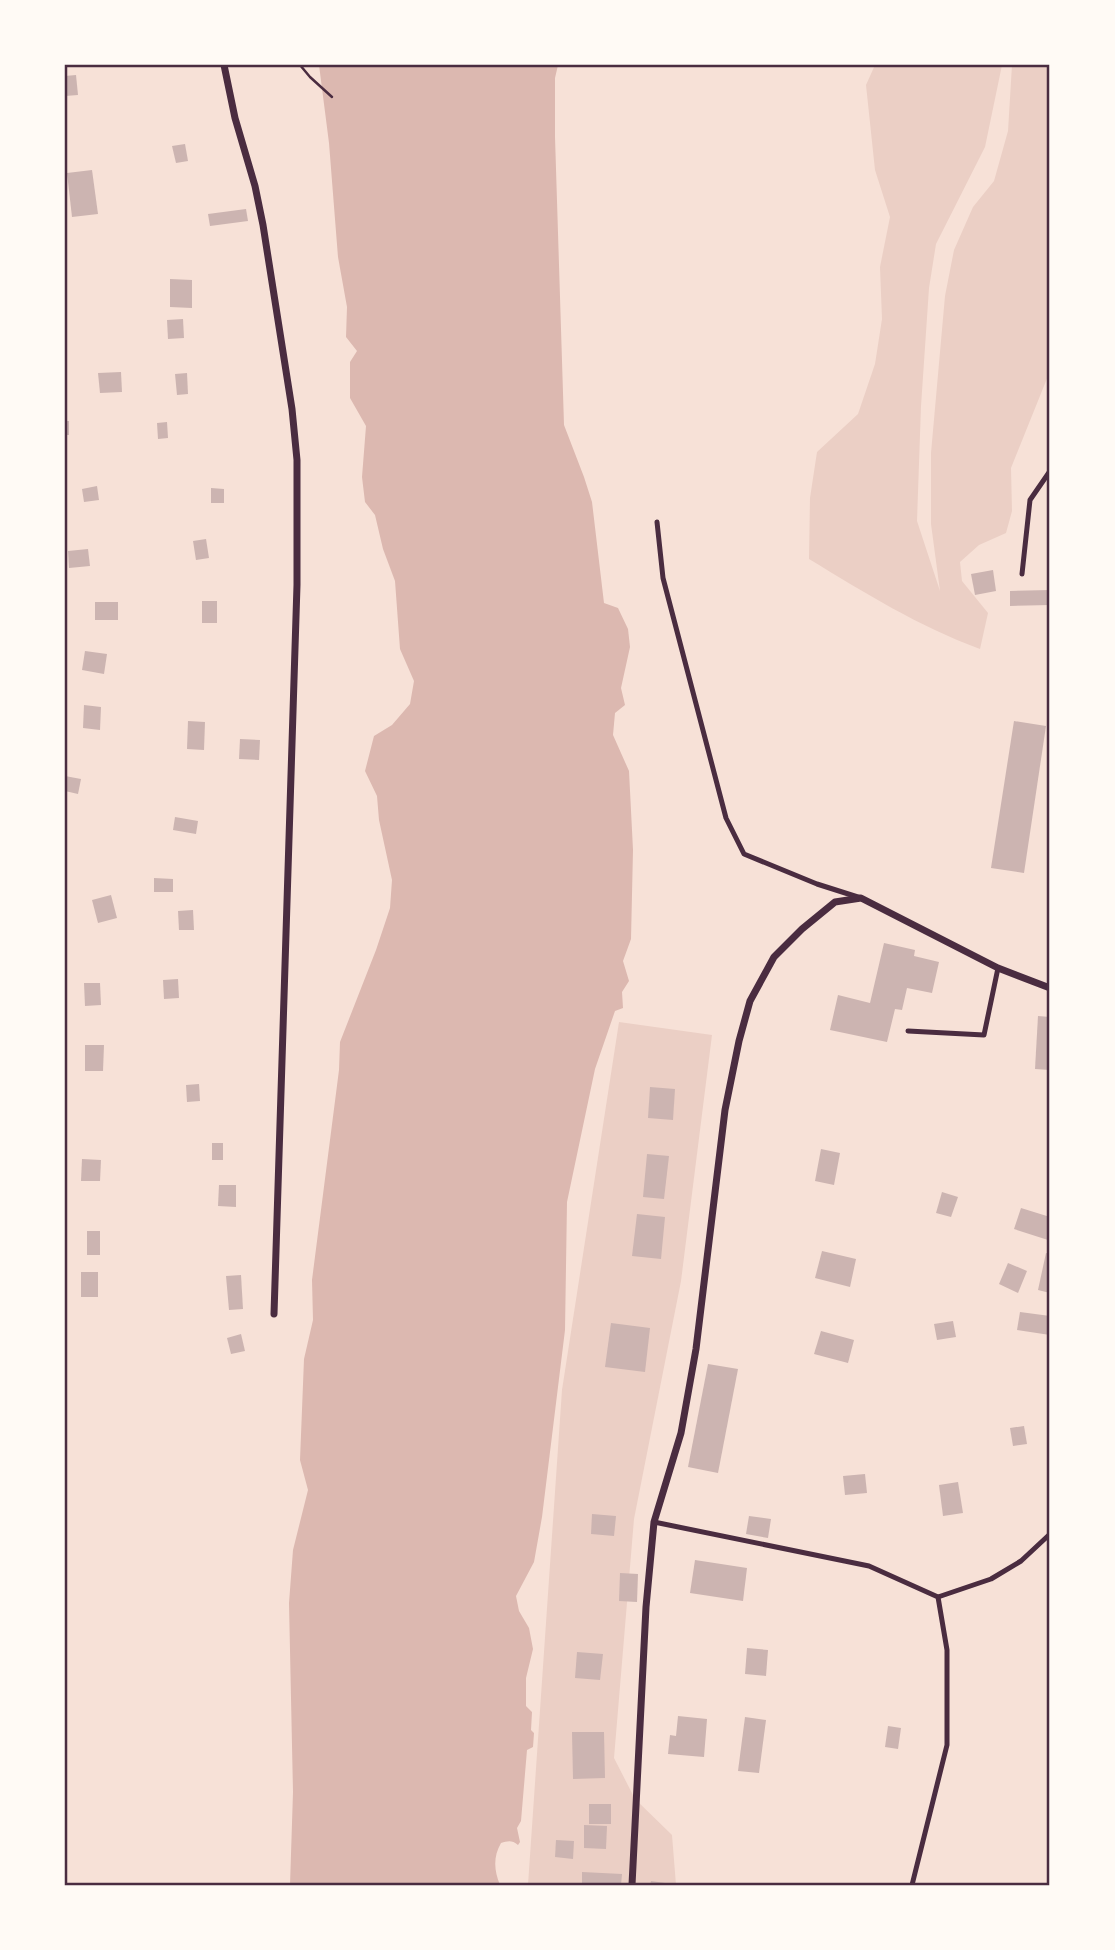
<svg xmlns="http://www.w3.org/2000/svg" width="1115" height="1950" viewBox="0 0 1115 1950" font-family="Helvetica,sans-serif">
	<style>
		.green { fill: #ebcfc5 }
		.water { fill: #dcb8b0 }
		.building { fill: #ccb4b1 }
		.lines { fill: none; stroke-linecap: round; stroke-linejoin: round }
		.path { stroke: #4a2c40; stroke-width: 2.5 }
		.service { stroke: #4a2c40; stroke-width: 5 }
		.minor { stroke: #4a2c40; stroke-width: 7 }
		.neatline { fill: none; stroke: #4a2c40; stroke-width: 2.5 }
	</style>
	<rect width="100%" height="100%" fill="#f7e1d7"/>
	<g class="green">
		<path d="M875,65H1002L985,147L936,244L929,288L921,406L917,521L940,591L931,524V453L945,296L954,250L973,207L994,181L1008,131L1012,65H1050V365L1048,376L1011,468L1012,511L1006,533L979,545L960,562L962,581L988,613L980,649C918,626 865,593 809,559L810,498L817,452L858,414L875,364L882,319L880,267L890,217L875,170L866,85Z"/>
		<path d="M619,1022L712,1035L681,1281L634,1519L614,1758L635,1799L672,1835L676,1885H528L562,1390Z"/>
	</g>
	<path class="water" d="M319,65H558L555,78V137L564,425L584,477L592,502L604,603L618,608L628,629L630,647L621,688L625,705L615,713L613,735L629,771L633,850L631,939L623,961L629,981L622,992L623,1008L615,1011L595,1069L567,1202L565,1330L542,1517L534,1562L516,1596L519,1611L529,1628L533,1649L526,1678V1706L532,1712L531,1730L534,1733L533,1747L527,1750L521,1821L517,1828L520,1842L518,1845C512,1840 508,1841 501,1843C493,1857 494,1870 500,1885H290L293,1792L289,1603L293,1550L308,1490L300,1460L304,1359L313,1320L312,1280L339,1070L340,1042L376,950L390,908L392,880L379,820L377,796L365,771L374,736L392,725L410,704L414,681L400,649L395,581L383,549L375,515L365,502L362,477L366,426L350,398V362L357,351L346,337L347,307L338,257L329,143Z"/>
	<g class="building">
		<path d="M76,75L78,95L65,96V76Z"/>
		<path d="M185,144L188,161L176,163L172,146Z"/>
		<path d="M92,170L98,214L72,217L67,173Z"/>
		<path d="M246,209L248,221L210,226L208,214Z"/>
		<path d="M170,279L192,280V308L170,307Z"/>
		<path d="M183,319L184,338L168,339L167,320Z"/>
		<path d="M121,372L122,392L100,393L98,373Z"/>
		<path d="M187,373L188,394L177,395L175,374Z"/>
		<rect x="65" y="421" width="4" height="14"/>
		<path d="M167,422L168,438L158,439L157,423Z"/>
		<path d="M97,486L99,500L84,502L82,489Z"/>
		<path d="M211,488L224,489V503H211Z"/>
		<path d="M206,539L209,558L196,560L193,541Z"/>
		<path d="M88,549L90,566L69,568L68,551Z"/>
		<path d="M993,570L996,591L975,595L971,574Z"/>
		<path d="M1050,590V605L1010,606V591Z"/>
		<rect x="202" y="601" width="15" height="22"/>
		<rect x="95" y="602" width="23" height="18"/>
		<path d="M85,651L107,654L104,674L82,670Z"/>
		<path d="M84,705L101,707L100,730L83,728Z"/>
		<path d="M188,721L205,722L204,750L187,749Z"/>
		<path d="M1014,721L1046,726L1024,873L991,868Z"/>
		<path d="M240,739L260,740L259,760L239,759Z"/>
		<path d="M65,776L81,779L78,794L65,791Z"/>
		<path d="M175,817L198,821L196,834L173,830Z"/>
		<path d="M154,878L173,879V892H154Z"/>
		<path d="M111,895L117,918L98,923L92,900Z"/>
		<path d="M193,910L194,930H179L178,911Z"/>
		<path d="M884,943L915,950L914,956L939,962L932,993L907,988L902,1010L895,1009L887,1042L830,1030L838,995L870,1003Z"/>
		<path d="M178,979L179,998L164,999L163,980Z"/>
		<path d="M84,983H100L101,1005L85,1006Z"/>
		<path d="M1038,1016L1050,1017V1070L1035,1069Z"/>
		<path d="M85,1045H104L103,1071H85Z"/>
		<path d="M199,1084L200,1101L187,1102L186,1085Z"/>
		<path d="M650,1087L675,1089L673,1120L648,1118Z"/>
		<rect x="212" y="1143" width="11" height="17"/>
		<path d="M821,1149L840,1153L834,1185L815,1181Z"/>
		<path d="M647,1154L669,1156L664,1199L643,1197Z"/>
		<path d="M82,1159L101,1160L100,1181H81Z"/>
		<path d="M219,1185H236V1207L218,1206Z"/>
		<path d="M942,1192L958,1197L951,1217L936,1213Z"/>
		<path d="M1021,1208L1050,1217V1233L1048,1240L1014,1229Z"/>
		<path d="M637,1214L665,1217L661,1259L632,1256Z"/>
		<rect x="87" y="1231" width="13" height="24"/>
		<path d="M822,1251L856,1259L850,1287L815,1278Z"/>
		<path d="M1046,1253L1050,1254V1293L1038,1290Z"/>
		<path d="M1008,1263L1027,1271L1018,1293L999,1284Z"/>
		<rect x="81" y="1272" width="17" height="25"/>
		<path d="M241,1275L243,1309L229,1310L226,1276Z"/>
		<path d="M1020,1312L1050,1316V1335L1017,1330Z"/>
		<path d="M953,1321L956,1337L937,1340L934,1324Z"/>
		<path d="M611,1323L650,1328L645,1372L605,1367Z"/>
		<path d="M821,1331L854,1340L848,1363L814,1354Z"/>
		<path d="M241,1334L245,1351L231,1354L227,1338Z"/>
		<path d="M708,1364L738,1369L718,1473L688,1467Z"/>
		<path d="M1024,1426L1027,1444L1013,1446L1010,1428Z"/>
		<path d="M865,1474L867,1493L845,1495L843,1476Z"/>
		<path d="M958,1482L963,1513L943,1516L939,1485Z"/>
		<path d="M592,1514L616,1516L614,1536L591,1534Z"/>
		<path d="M749,1516L771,1519L768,1538L746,1534Z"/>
		<path d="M695,1560L747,1568L743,1601L690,1593Z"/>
		<path d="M620,1573L638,1574L637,1602L619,1601Z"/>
		<path d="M747,1648L768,1650L766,1676L745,1674Z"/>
		<path d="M577,1652L603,1654L600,1680L575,1678Z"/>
		<path d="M678,1716L707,1719L704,1757L668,1754L670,1735L676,1736Z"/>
		<path d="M745,1717L766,1720L759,1773L738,1771Z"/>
		<path d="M888,1726L901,1728L898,1749L885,1747Z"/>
		<path d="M572,1732H604L605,1778L573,1779Z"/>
		<rect x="589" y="1804" width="22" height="20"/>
		<path d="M584,1825L607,1826L606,1849L584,1848Z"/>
		<path d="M556,1840L574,1841L573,1859L555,1857Z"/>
		<path d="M582,1872L622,1874L621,1885H582Z"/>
		<path d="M651,1881L672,1884V1885H650Z"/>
	</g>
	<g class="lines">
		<path class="path" d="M300,65L310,77L332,97"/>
		<g class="service">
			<path d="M657,522L663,578L726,818L744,854L817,884L861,898"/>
			<path d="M1022,574L1030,500L1050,471"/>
			<path d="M908,1031L984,1035L998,968"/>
			<path d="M654,1522L869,1566L938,1597L947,1650V1745L912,1885"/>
			<path d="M938,1597L991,1579L1021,1561L1050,1534"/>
		</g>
		<g class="minor">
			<path d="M224,65L235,118L255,186L263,225L292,409L297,460V585L274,1314"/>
			<path d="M632,1885L646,1607L654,1522L681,1433L696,1349L725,1110L739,1041L750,1001L774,957L802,929L835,902L861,898L998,968L1050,988"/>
		</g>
	</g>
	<rect width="1115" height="1950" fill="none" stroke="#fffaf5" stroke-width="133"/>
	<rect x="66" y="66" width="982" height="1818" class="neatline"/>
</svg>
